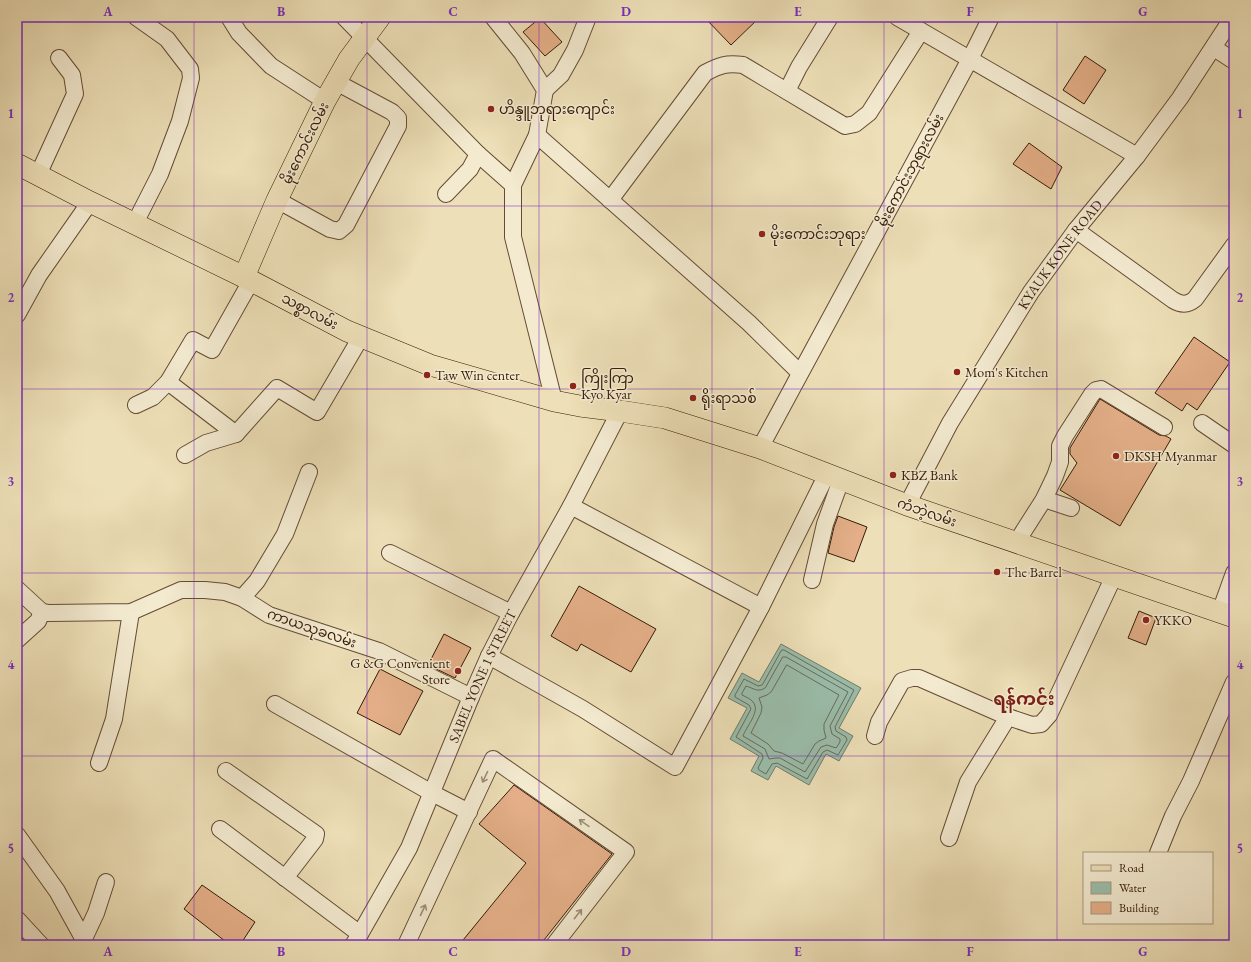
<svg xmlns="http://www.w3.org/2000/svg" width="1251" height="962" viewBox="0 0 1251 962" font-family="'EB Garamond','Noto Sans Myanmar',serif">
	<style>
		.water { fill: #9abdab; stroke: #727c69 }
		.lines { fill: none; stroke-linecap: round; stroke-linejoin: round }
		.shore { stroke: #686c59; stroke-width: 1 }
		.building { fill: #e4af88; stroke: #361b07 }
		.minor-casing { stroke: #644c33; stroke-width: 18 }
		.major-casing { stroke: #361b07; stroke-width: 22 }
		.minor { stroke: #f3ead0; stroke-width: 16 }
		.major { stroke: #eddfb7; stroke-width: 21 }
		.oneway { stroke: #9e8d76 }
		.grid { fill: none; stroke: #7b2cbf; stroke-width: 1; stroke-opacity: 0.55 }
		.poi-dot { fill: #8f2418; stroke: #f3ead0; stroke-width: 1.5 }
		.labels { text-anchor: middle; stroke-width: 3; stroke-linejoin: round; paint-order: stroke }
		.poi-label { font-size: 14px; fill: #361b07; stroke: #f3ead0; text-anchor: start }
		.street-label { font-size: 14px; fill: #361b07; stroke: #f3ead0 }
		.district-label { font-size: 18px; font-weight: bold; fill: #7a1f14; stroke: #f3ead0 }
		.neatline { fill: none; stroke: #7b2cbf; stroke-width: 1.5 }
		.grid-label { font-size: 13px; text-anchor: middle; font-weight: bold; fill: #7b2cbf }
	</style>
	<rect width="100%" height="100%" fill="#eddfb7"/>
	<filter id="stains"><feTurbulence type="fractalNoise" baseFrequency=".005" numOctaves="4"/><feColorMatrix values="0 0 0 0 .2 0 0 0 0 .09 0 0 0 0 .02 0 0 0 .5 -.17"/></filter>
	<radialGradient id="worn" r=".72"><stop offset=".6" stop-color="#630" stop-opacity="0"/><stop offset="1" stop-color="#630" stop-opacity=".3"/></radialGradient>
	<path class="water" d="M781,644L861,688L839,728L853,736L839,761L826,754L809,785L776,766L768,780L751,771L759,756L730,739L747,708L728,698L742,673L759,682Z"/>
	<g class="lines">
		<g class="shore">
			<path d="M782,650H784L854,690L835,727L836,731L846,737L847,740L838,755L827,750L823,752L807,779L777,763L772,764L766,774L759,770L758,768L763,758L762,754L736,737L751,709L749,705L735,697V695L744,679L758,686L762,685Z"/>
			<path d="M783,657H786L848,692L830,726L832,734L840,739V742L836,748L827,745L821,747L805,772L780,758H776L769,759L765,749L743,736C746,727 761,711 753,702C751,699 746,697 742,695V693L746,686C753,688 758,693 765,688Z"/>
			<path d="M787,665L839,695L824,724V730L826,738L819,741L815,744L803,764L782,753L774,751L768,744L751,733L761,713L762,707L759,698L767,695L771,692Z"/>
		</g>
	</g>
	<g class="building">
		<path d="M704,17H760L731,45Z"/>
		<path d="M540,18L562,42L545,56L523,32Z"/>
		<path d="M1085,56L1106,70L1084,104L1063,90Z"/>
		<path d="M1029,143L1062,167L1051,189L1013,164Z"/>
		<path d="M1194,337L1230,362L1197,410L1187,403L1182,411L1155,393Z"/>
		<path d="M1100,399L1159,435L1166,436L1171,439L1120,526L1060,490L1077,463L1070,454V448Z"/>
		<path d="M838,516L867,527L854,562L828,553L834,527Z"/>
		<path d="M579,586L656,629L631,672L581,644L577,651L551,636Z"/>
		<path d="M1139,611L1156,618L1146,645L1128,638Z"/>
		<path d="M444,634L471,648L455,678L428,665Z"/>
		<path d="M380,669L423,691L400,735L357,713Z"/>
		<path d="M514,785L612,854L540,945H459L526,863L479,824Z"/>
		<path d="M202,885L255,922L240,945H230L184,909Z"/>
	</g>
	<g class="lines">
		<g class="minor-casing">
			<g id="minor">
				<path d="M229,17L239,33L271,66L325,101"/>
				<path d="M344,17L478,154L513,185"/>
				<path d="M493,17L522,53L545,90L537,135L513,185V237L554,401"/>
				<path d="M897,17L1137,156"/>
				<path d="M1214,48L1234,61"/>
				<path d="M545,90L561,75L575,50L588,17"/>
				<path d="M787,91L799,67L830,17"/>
				<path d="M537,135L749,323L800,373"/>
				<path d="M38,175L75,94L72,75L59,58"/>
				<path d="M446,194L470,169L478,154"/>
				<path d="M277,200L330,229L339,231L346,225L398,126V118L392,112L336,82"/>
				<path d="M610,200L705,73C720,65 726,63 743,65L845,126L855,124L869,113L921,31"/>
				<path d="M135,223L160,174L180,121L191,78L190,69L167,39L136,17"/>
				<path d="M1076,230L1173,300C1181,305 1188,305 1195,299L1234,245"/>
				<path d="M17,315L39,275L90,202"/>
				<path d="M168,382L236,434"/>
				<path d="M136,405L153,397L168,382L193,340L212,350L251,281"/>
				<path d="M1202,423L1234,445"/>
				<path d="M760,448L970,59L991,17"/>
				<path d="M185,455L206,443L236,434L277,388L317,412L361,337"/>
				<path d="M1044,499L1071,508"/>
				<path id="s1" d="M907,505L950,423L1031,292L1076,230L1137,156L1180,98L1233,17"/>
				<path d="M571,506L761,607"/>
				<path d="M1016,543L1044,499L1055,476L1060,462V446L1065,436L1092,394L1096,390L1101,389L1164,427"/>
				<path d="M390,553L511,613"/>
				<path d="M812,580L825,524L841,480"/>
				<path d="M17,589L42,612L48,613L131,612L181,590H205L225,592L242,598L269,615L379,651L471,697"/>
				<path d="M242,598L257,581L285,534L309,472"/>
				<path d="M1220,612L1234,573"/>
				<path d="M17,640L38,621L42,612"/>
				<path d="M489,656L583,709L675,767L761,607L827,474"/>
				<path d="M275,704L432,793L469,812"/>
				<path d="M875,736L879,722L902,681L912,678H919L1008,717L1032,725L1041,724L1049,715L1114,576"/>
				<path d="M99,763L114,719L131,612"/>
				<path d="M226,771L316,834L315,839L285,878"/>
				<path d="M220,829L360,934"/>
				<path d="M17,835L57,891L84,940"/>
				<path d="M949,838L968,782L1008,717"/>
				<path d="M1158,853L1173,816L1191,781L1234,682"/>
				<path d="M17,919L41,945"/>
				<path d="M81,945L96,913L106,882"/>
				<path id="s2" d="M353,945L360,934L409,848L471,697L489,656L511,613L571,506L620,411"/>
				<path d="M406,945L493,759L626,852L554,945"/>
			</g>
		</g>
		<g class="major-casing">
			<g id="major">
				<path d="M17,164L90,202L244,277L347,331L430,365L554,401L580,406L620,411L665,418L760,448L907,505L1234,617"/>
				<path d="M244,277L277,200L325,101L349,59L380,17"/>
			</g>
		</g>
		<use href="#minor" class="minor"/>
		<use href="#major" class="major"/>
	</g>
	<defs><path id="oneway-shaft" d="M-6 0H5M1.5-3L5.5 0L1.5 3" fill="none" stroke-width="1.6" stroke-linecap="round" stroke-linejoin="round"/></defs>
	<g class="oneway">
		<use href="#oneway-shaft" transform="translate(485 777) rotate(115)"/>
		<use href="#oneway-shaft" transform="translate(584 823) rotate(-145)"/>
		<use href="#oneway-shaft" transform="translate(423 910) rotate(-65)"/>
		<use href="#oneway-shaft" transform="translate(578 914) rotate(-52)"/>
	</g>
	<path class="grid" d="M194,17V945M367,17V945M539,17V945M712,17V945M884,17V945M1057,17V945M17,206H1234M17,389H1234M17,573H1234M17,756H1234"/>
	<g class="poi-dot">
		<circle cx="491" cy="109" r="4"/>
		<circle cx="762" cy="234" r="4"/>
		<circle cx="957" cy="372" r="4"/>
		<circle cx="427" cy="375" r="4"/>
		<circle cx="573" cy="386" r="4"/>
		<circle cx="693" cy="398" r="4"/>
		<circle cx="1116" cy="456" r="4"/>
		<circle cx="893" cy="475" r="4"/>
		<circle cx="997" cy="572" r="4"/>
		<circle cx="1146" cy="620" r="4"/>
		<circle cx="458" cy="671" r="4"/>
	</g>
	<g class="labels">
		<g class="poi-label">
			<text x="499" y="114">ဟိန္ဒူဘုရားကျောင်း</text>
			<text x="770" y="239">မိုးကောင်းဘုရား</text>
			<text x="965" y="377">Mom's Kitchen</text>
			<text x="435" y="380">Taw Win center</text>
			<text x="581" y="383">ကြိုးကြာ<tspan x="581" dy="16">Kyo Kyar</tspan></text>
			<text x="701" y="403">ရိုးရာသစ်</text>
			<text x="1124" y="461">DKSH Myanmar</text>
			<text x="901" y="480">KBZ Bank</text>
			<text x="1005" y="577">The Barrel</text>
			<text x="1154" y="625">YKKO</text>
			<text x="450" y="668" text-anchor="end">G &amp;G Convenient<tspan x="450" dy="16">Store</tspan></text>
		</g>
		<g class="street-label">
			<text transform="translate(305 143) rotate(-64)" y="5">မိုးကောင်းလမ်း</text>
			<text transform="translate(910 170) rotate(-62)" y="5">မိုးကောင်းဘုရားလမ်း</text>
			<text dy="5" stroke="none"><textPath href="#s1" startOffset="294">KYAUK KONE ROAD</textPath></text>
			<text transform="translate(310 311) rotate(28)" y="5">သစ္စာလမ်း</text>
			<text transform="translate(927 512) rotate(19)" y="5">ကံဘဲ့လမ်း</text>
			<text transform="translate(312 628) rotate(19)" y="5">ကာယသုခလမ်း</text>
			<text dy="5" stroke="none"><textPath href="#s2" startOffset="299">SABEL YONE 1 STREET</textPath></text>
		</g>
		<g class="district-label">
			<text x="1024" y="705">ရန်ကင်း</text>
		</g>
	</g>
	<rect width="1251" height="962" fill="none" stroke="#eddfb7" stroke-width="44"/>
	<rect x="1083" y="852" width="130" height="72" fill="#f3ead0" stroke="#a79780"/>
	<rect x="1091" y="865" width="20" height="6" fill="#eddfb7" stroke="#a79780"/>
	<text x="1119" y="872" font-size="12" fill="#361b07">Road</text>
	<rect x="1091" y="882" width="20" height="12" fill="#9abdab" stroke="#a79780"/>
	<text x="1119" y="892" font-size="12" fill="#361b07">Water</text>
	<rect x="1091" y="902" width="20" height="12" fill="#e4af88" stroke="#a79780"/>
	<text x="1119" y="912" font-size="12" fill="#361b07">Building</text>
	<rect x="22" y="22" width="1207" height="918" class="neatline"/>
	<g class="grid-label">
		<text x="108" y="16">A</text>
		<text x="281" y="16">B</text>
		<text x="453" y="16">C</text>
		<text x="626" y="16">D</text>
		<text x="798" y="16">E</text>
		<text x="970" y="16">F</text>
		<text x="1143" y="16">G</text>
		<text x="11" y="118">1</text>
		<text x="1240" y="118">1</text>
		<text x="11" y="302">2</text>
		<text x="1240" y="302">2</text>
		<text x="11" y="486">3</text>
		<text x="1240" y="486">3</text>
		<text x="11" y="669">4</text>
		<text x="1240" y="669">4</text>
		<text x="11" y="853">5</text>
		<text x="1240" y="853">5</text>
		<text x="108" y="956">A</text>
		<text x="281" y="956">B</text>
		<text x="453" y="956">C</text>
		<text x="626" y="956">D</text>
		<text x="798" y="956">E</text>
		<text x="970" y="956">F</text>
		<text x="1143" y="956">G</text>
	</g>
	<rect width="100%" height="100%" filter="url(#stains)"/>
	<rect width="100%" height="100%" fill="url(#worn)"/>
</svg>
